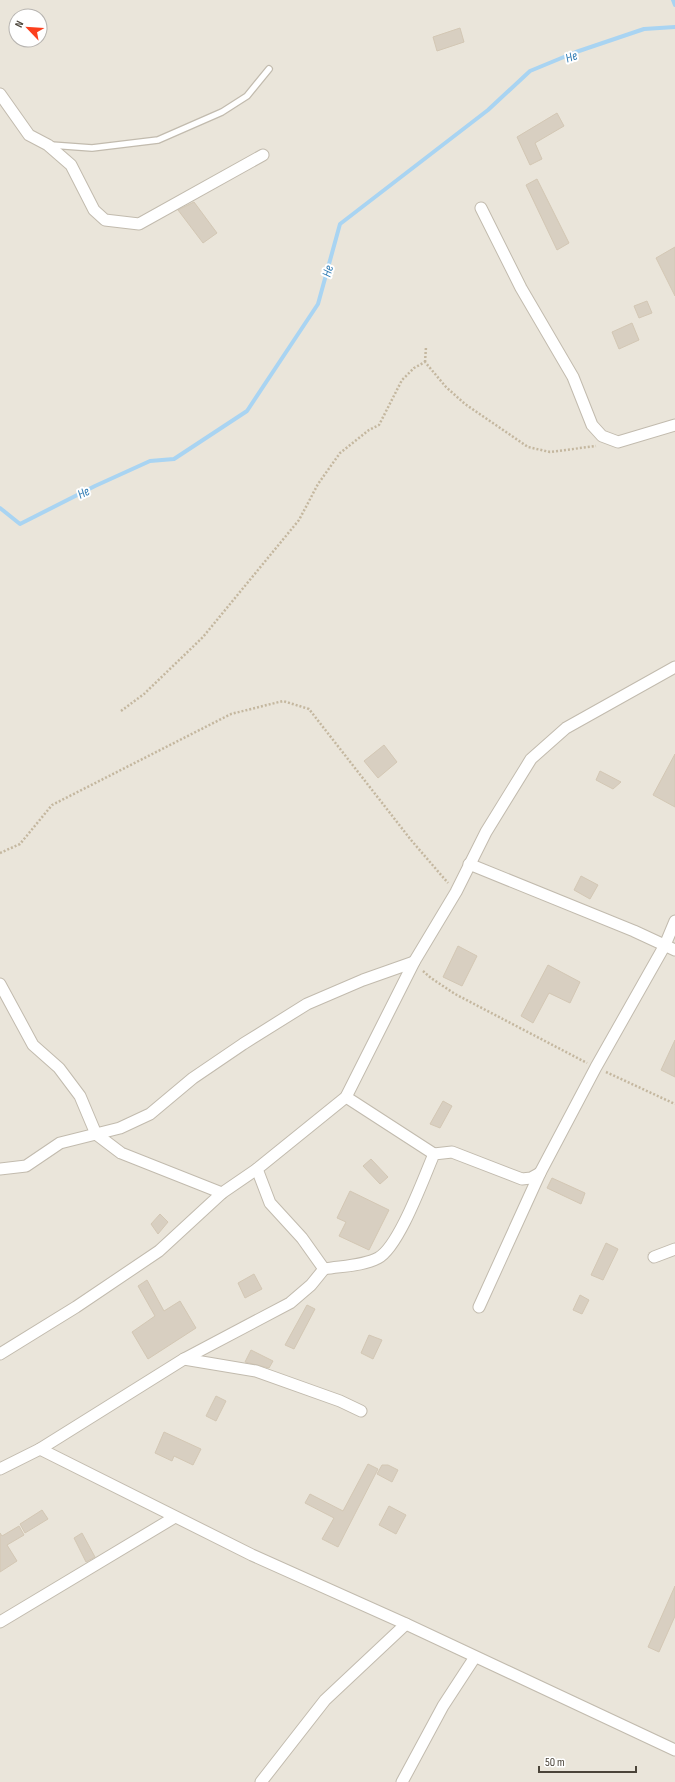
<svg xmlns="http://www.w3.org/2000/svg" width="675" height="1782" viewBox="0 0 675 1782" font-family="'Sofia Sans Condensed',sans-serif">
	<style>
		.residential { fill: #eae5da; fill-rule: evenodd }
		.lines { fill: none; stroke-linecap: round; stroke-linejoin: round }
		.stream { stroke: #a9d4f2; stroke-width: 4 }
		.building { fill: #d8cfc1; stroke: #d3c7b4 }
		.lane-casing { stroke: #c2bbae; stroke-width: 8 }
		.street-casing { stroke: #c2bbae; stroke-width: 13 }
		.path { stroke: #c4b79f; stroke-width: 2.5; stroke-dasharray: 2 2; stroke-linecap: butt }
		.lane { stroke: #fff; stroke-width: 5.5 }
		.street { stroke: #fff; stroke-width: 11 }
		.labels { text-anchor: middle; stroke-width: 4; stroke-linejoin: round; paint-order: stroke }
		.water-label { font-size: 13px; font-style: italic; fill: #2e7ab2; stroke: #fff }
	</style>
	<rect width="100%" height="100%" fill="#f6f3ec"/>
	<path class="residential" d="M0,0H675V1782H0ZM16,16H40V40H16Z"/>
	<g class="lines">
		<g class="stream">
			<path d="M673,0L675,5"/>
			<path d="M0,508L20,524L95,486L150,461L174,459L247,411L318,304L340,224L488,110L530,71L576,52L644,29L675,27"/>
		</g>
	</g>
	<g class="building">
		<path d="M460,28L464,42L437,51L433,37Z"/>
		<path d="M557,113L564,126L535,143L542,159L530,165L517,137Z"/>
		<path d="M537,179L569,243L557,250L526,185Z"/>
		<path d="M194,202L217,233L203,243L178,210Z"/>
		<path d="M675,247V296L656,258Z"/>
		<path d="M647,301L652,313L639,318L634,306Z"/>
		<path d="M632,323L639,340L619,349L612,332Z"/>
		<path d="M384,745L397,762L378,778L364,761Z"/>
		<path d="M675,754V807L653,795Z"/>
		<path d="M600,771L621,782L613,789L596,780Z"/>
		<path d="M581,876L598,885L590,899L574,890Z"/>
		<path d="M458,946L477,956L462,986L443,977Z"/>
		<path d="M548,965L580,982L570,1003L549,993L533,1023L521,1016Z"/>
		<path d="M675,1040V1077L661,1070Z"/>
		<path d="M443,1101L452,1106L440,1128L430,1124Z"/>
		<path d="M371,1159L388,1177L380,1184L363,1166Z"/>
		<path d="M552,1178L585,1193L581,1204L547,1188Z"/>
		<path d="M350,1191L389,1210L369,1250L339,1236L346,1222L337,1218Z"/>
		<path d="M160,1214L168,1222L158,1234L151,1224Z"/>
		<path d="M606,1243L618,1249L603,1280L591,1275Z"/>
		<path d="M254,1274L262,1289L245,1298L238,1283Z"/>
		<path d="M147,1280L164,1311L180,1301L196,1328L148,1359L132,1332L155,1316L138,1286Z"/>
		<path d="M580,1295L589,1300L582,1314L573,1310Z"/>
		<path d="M307,1305L315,1309L294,1349L285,1345Z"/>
		<path d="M369,1335L382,1340L373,1359L361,1353Z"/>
		<path d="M251,1350L273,1361L269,1368L245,1362Z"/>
		<path d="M216,1396L226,1401L216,1421L206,1416Z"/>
		<path d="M164,1432L201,1449L193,1465L174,1456L172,1461L155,1453Z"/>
		<path d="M368,1464L378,1469L338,1547L322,1539L334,1518L305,1503L310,1494L343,1511Z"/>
		<path d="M382,1465H388L398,1470L392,1482L377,1474Z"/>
		<path d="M389,1506L406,1515L396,1534L379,1525Z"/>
		<path d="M42,1510L48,1519L25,1533L20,1524Z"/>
		<path d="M19,1526L24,1535L7,1545L17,1561L0,1572V1533L2,1536Z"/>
		<path d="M82,1533L95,1557L86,1562L74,1538Z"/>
		<path d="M675,1586V1616L659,1652L648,1647Z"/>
	</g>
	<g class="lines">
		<g class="lane-casing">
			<path id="lane" d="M51,145L92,148L158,140L222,112L247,96L269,69"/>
		</g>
		<g class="street-casing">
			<g id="street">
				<path d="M0,94L29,135L48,145L71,165L94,210L105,220L139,224L263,155"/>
				<path d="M481,208L521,288L573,377L592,425L602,436L618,442L675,425"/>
				<path d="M469,864L634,931L675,950"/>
				<path d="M0,984L33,1045L59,1068L80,1096L96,1134L121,1153L222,1193"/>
				<path d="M346,1097L434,1154"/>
				<path d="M0,1169L26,1166L60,1143L120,1128L150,1114L193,1078L243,1044L307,1004L363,980L414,962"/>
				<path d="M540,1173L531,1178L522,1179L452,1152L434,1154C424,1177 399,1247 378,1258C363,1266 341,1266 324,1269L302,1238L270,1203L257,1169L346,1097L414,962L456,892L486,832L531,759L566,728L675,667"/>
				<path d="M654,1257L675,1249"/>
				<path d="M479,1307L540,1173L596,1067L665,945L675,921"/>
				<path d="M0,1354L76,1307L159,1251L222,1193L257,1169"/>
				<path d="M184,1359L256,1371L340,1401L361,1411"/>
				<path d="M40,1449L252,1555L406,1624L675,1750"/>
				<path d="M0,1469L40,1449L184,1359L290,1303L311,1285L324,1269"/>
				<path d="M0,1622L175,1517"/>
				<path d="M261,1782L325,1700L406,1624"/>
				<path d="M402,1782L443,1706L475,1657"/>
			</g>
		</g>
		<g class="path">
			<path d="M425,362L426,347"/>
			<path d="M121,711L144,694L203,637L299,520L318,484L340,453L369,430L379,425L402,380L414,368L425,362L446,387L465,404L528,447L550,452L596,446"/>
			<path d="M0,853L20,844L52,805L231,714L283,701L309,709L411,840L448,883"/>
			<path d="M423,971L431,978L455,994L587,1063"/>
			<path d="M606,1072L675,1104"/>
		</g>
		<use href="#lane" class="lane"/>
		<use href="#street" class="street"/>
	</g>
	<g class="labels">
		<g class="water-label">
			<text transform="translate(571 56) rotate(-20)" y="5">He</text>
			<text transform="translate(327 271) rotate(-75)" y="5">He</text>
			<text transform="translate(83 492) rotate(-27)" y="5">He</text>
		</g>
	</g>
	<g transform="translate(28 28) rotate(295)"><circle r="19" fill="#ffffff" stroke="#b7b4b0"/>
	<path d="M0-3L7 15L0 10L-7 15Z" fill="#fc3f1d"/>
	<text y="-6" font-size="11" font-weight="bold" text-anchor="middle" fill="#4b4439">N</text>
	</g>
	<path d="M539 1766v6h97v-6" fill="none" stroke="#4b4439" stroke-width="2"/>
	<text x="545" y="1766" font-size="12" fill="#4b4439" stroke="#ffffff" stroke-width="3" paint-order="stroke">50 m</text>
</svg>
